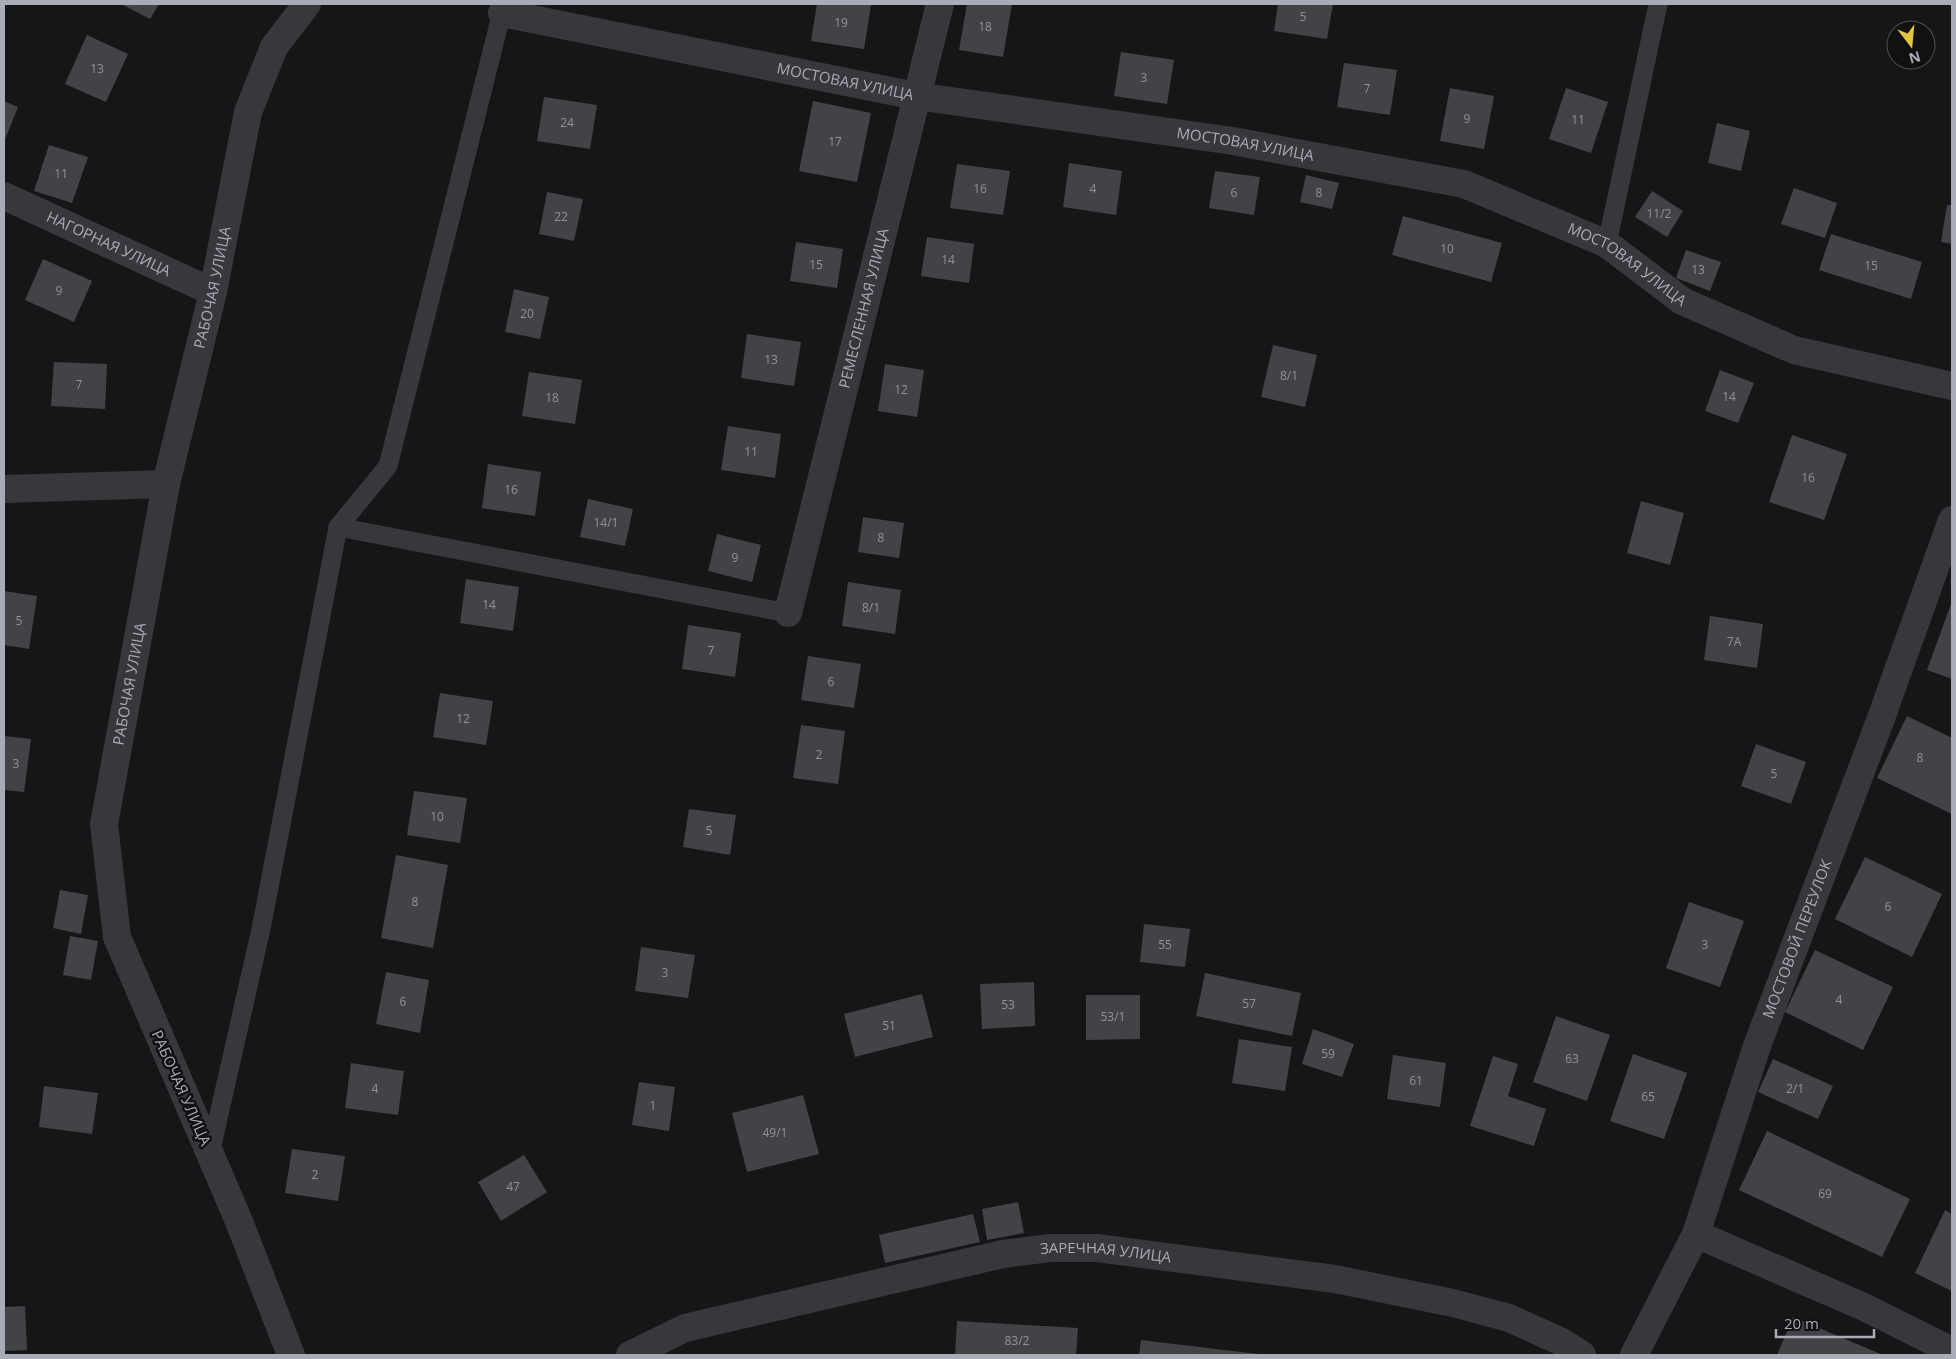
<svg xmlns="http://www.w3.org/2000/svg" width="1956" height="1359" viewBox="0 0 1956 1359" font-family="'Open Sans',sans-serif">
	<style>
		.building { fill: #434347 }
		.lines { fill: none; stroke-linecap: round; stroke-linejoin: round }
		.service { stroke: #37373c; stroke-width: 19 }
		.minor { stroke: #37373c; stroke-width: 28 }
		.labels { text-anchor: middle; stroke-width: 5; stroke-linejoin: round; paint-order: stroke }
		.number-label { font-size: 12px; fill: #90919a }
		.street-label { font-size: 15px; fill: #a9abb6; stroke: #111112 }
	</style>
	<rect width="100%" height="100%" fill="#161617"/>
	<g class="building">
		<path d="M121,4H159L150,19Z"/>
		<path d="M817,4L871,5L864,49L811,41Z"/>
		<path d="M967,4H1012L1003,57L959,50Z"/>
		<path d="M1278,4H1333L1327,39L1274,31Z"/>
		<path d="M87,35L128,54L106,102L65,84Z"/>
		<path d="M1121,52L1174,60L1167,104L1114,96Z"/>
		<path d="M1344,63L1397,70L1390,115L1337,107Z"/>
		<path d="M1450,88L1494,96L1484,149L1440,141Z"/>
		<path d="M1566,88L1608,102L1591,153L1549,139Z"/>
		<path d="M544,97L597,105L590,149L537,141Z"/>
		<path d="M4,101L18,107L4,142Z"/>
		<path d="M813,101L871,113L857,182L799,171Z"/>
		<path d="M1717,123L1750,131L1741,171L1708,163Z"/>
		<path d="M49,145L88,157L72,203L34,191Z"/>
		<path d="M1069,163L1122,171L1116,215L1063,207Z"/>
		<path d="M957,164L1010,171L1003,215L950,208Z"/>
		<path d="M1215,171L1260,177L1254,215L1209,208Z"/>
		<path d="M1306,175L1339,183L1332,209L1300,202Z"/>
		<path d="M1794,188L1837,203L1825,238L1781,224Z"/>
		<path d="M1652,191L1683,211L1667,237L1635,217Z"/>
		<path d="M547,192L583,199L574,241L539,234Z"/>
		<path d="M1947,205H1952V244L1941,242Z"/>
		<path d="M1403,216L1502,243L1491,282L1392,255Z"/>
		<path d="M1831,234L1922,262L1911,299L1819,270Z"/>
		<path d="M927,237L974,244L969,283L921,276Z"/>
		<path d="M796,242L843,249L837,288L790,281Z"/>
		<path d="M1686,250L1721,262L1710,291L1676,278Z"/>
		<path d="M43,259L92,281L74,322L25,300Z"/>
		<path d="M514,289L549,297L540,339L505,332Z"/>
		<path d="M747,334L801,342L794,386L741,378Z"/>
		<path d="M1273,345L1317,355L1305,407L1261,397Z"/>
		<path d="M54,362L107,364L105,409L51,406Z"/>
		<path d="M885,364L924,370L917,417L878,411Z"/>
		<path d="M1720,370L1754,383L1738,423L1705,411Z"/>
		<path d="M529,372L582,380L575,424L522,416Z"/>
		<path d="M728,426L781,434L775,478L721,470Z"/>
		<path d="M1792,435L1847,454L1824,520L1769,502Z"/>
		<path d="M488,464L541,472L535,516L482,508Z"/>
		<path d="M588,499L633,509L625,546L580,537Z"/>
		<path d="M1641,501L1684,513L1670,565L1627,553Z"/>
		<path d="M863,517L904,523L899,558L858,552Z"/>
		<path d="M717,534L761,545L752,582L708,571Z"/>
		<path d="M466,579L519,587L513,631L460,623Z"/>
		<path d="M848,582L901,590L895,634L842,626Z"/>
		<path d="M4,591L37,596L29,649L4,645Z"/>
		<path d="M1951,604H1952V679L1927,670Z"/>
		<path d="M1710,616L1763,624L1757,668L1704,660Z"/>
		<path d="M688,625L741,633L735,677L682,669Z"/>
		<path d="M808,656L861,664L854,708L801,700Z"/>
		<path d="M440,693L493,701L486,745L433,737Z"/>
		<path d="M1907,716L1952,738V814L1877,778Z"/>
		<path d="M801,725L845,731L838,784L793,778Z"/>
		<path d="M4,736L31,739L24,792L4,790Z"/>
		<path d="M1756,744L1806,762L1791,804L1741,786Z"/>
		<path d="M414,791L467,798L460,843L407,835Z"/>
		<path d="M689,809L736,815L730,855L683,847Z"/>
		<path d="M396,855L448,865L433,948L381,938Z"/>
		<path d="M1865,857L1942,894L1912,957L1835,919Z"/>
		<path d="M60,890L88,895L81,934L53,928Z"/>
		<path d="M1689,902L1744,921L1720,987L1666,968Z"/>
		<path d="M1144,924L1190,929L1185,967L1140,962Z"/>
		<path d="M70,936L98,941L91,980L63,975Z"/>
		<path d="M641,947L695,955L688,998L635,991Z"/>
		<path d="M1815,950L1893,987L1863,1050L1785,1012Z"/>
		<path d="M386,972L429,980L420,1033L376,1024Z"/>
		<path d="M1205,973L1301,993L1292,1036L1196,1016Z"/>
		<path d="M1034,982L1035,1026L982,1029L980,984Z"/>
		<path d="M922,994L933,1037L855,1057L844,1014Z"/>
		<path d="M1086,995H1140V1039L1086,1040Z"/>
		<path d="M1556,1016L1610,1035L1587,1101L1533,1082Z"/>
		<path d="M1313,1029L1354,1044L1342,1077L1302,1064Z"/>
		<path d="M1239,1039L1292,1047L1285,1091L1232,1083Z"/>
		<path d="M1633,1054L1687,1073L1664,1139L1610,1121Z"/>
		<path d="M1393,1055L1446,1063L1440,1107L1387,1099Z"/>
		<path d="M1493,1056L1518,1064L1508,1096L1546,1109L1534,1146L1470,1126Z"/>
		<path d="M1773,1059L1833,1086L1818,1119L1758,1092Z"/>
		<path d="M351,1063L404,1071L398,1115L345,1108Z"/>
		<path d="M639,1082L675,1087L669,1131L632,1125Z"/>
		<path d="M44,1086L98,1093L92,1134L39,1127Z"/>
		<path d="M803,1095L819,1154L747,1172L732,1113Z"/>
		<path d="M1767,1131L1910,1199L1882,1257L1739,1190Z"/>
		<path d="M292,1149L345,1156L338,1201L285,1193Z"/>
		<path d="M524,1155L547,1192L501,1221L478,1182Z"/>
		<path d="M1018,1202L1024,1233L987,1240L982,1209Z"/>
		<path d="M1945,1210L1952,1214V1291L1915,1273Z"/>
		<path d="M973,1214L980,1242L885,1263L879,1235Z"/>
		<path d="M25,1306L27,1350L4,1351V1307Z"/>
		<path d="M1793,1317L1883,1355H1777Z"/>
		<path d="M957,1321L1078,1328L1076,1355H955Z"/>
		<path d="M1141,1340L1258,1354V1355H1139Z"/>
	</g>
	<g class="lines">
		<g class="service">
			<path d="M1607,244L1658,4"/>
			<path d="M338,527L788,613"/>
			<path d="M210,1154L261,929L338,527L388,466L504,4"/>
		</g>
		<g class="minor">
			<path id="s1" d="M502,13L916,96L1233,141L1464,184L1607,244L1682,301L1794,350L1952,386"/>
			<path id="s2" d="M4,196L213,292"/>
			<path d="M4,489L166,484"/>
			<path id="s3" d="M788,613L940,4"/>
			<path d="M1696,1234L1864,1307L1952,1351"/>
			<path id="s4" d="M291,1355L238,1219L117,937L104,824L166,484L213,292L248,112L274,47L307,4"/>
			<path id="s5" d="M630,1355L685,1328L1003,1254L1050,1248H1097L1335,1279L1453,1303L1509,1318L1562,1342L1582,1355"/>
			<path id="s6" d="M1634,1355L1696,1234L1757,1046L1880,721L1952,520"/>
		</g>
	</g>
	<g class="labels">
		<g class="number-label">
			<text x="1303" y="21">5</text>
			<text x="841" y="27">19</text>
			<text x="985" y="31">18</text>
			<text x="97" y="73">13</text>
			<text x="1144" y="82">3</text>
			<text x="1367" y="93">7</text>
			<text x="1467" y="123">9</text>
			<text x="1578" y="124">11</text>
			<text x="567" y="127">24</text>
			<text x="835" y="146">17</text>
			<text x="61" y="178">11</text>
			<text x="980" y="193">16</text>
			<text x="1093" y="193">4</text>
			<text x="1234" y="197">6</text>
			<text x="1319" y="197">8</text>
			<text x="1659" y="218">11/2</text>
			<text x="561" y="221">22</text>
			<text x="1447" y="253">10</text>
			<text x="948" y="264">14</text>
			<text x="816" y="269">15</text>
			<text x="1871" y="270">15</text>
			<text x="1698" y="274">13</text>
			<text x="59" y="295">9</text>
			<text x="527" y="318">20</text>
			<text x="771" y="364">13</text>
			<text x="1289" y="380">8/1</text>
			<text x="79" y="389">7</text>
			<text x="901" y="394">12</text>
			<text x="1729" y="401">14</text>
			<text x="552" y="402">18</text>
			<text x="751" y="456">11</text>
			<text x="1808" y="482">16</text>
			<text x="511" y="494">16</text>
			<text x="606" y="527">14/1</text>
			<text x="881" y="542">8</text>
			<text x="735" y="562">9</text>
			<text x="489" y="609">14</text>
			<text x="871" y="612">8/1</text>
			<text x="19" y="625">5</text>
			<text x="1734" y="646">7А</text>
			<text x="711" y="655">7</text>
			<text x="831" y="686">6</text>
			<text x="463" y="723">12</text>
			<text x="819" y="759">2</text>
			<text x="1920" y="762">8</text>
			<text x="16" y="768">3</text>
			<text x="1774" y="778">5</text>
			<text x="437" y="821">10</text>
			<text x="709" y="835">5</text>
			<text x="415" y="906">8</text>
			<text x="1888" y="911">6</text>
			<text x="1165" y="949">55</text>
			<text x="1705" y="949">3</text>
			<text x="665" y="977">3</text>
			<text x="1839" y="1004">4</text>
			<text x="403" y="1006">6</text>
			<text x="1249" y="1008">57</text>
			<text x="1008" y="1009">53</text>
			<text x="1113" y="1021">53/1</text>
			<text x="889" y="1030">51</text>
			<text x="1328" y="1058">59</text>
			<text x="1572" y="1063">63</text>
			<text x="1416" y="1085">61</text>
			<text x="375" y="1093">4</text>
			<text x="1795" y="1093">2/1</text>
			<text x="1648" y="1101">65</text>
			<text x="653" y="1110">1</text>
			<text x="775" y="1137">49/1</text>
			<text x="315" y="1179">2</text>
			<text x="513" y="1191">47</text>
			<text x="1825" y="1198">69</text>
			<text x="1017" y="1345">83/2</text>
		</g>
		<g class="street-label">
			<text dy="5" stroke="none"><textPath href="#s1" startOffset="350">МОСТОВАЯ УЛИЦА</textPath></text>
			<text dy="5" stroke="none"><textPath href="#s1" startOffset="755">МОСТОВАЯ УЛИЦА</textPath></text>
			<text dy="5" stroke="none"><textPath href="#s2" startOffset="115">НАГОРНАЯ УЛИЦА</textPath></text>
			<text dy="5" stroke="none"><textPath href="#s1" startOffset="1160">МОСТОВАЯ УЛИЦА</textPath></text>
			<text dy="5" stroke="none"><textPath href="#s4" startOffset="1114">РАБОЧАЯ УЛИЦА</textPath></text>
			<text dy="5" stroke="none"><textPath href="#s3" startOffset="314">РЕМЕСЛЕННАЯ УЛИЦА</textPath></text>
			<text dy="5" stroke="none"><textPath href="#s4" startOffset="709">РАБОЧАЯ УЛИЦА</textPath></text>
			<text dy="5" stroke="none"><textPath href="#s6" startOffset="448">МОСТОВОЙ ПЕРЕУЛОК</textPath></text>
			<text transform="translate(181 1088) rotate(66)" y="5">РАБОЧАЯ УЛИЦА</text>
			<text dy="5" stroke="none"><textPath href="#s5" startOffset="491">ЗАРЕЧНАЯ УЛИЦА</textPath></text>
		</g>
	</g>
	<rect width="1956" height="1359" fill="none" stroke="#a9abb6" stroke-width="10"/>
	<g transform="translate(1911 45) rotate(164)"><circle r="24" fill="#111112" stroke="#4e4f54"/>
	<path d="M0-4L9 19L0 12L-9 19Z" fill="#e3c542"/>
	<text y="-8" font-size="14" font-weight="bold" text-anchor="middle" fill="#a9abb6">N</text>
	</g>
	<path d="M1776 1329v8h98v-8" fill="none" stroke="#a9abb6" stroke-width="2.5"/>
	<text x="1784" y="1329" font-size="15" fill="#a9abb6" stroke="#111112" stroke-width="4" paint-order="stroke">20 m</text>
</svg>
